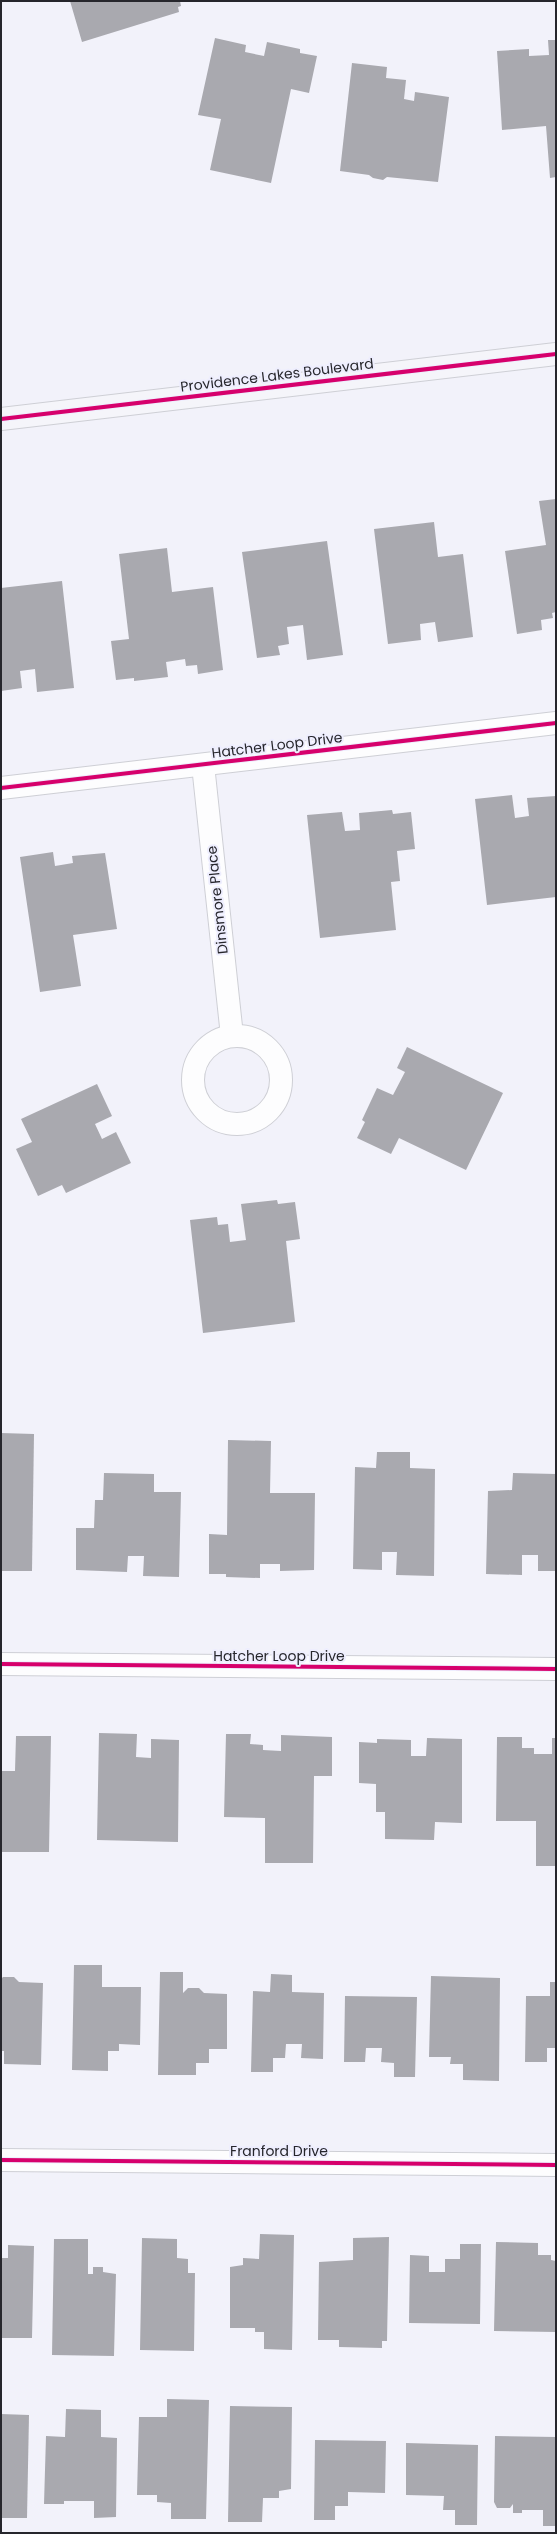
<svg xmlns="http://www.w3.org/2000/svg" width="557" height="2534" viewBox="0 0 557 2534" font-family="Poppins,sans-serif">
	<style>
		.building { fill: #a9a9af }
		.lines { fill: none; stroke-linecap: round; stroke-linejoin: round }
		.street-casing { stroke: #cecfd5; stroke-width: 24 }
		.secondary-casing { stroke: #cecfd5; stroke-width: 24 }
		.street { stroke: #fdfdfe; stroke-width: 22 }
		.secondary { stroke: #f5f5fa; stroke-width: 22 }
		.cycleway-casing { stroke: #eeeefe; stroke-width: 6 }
		.cycleway { stroke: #d6006c; stroke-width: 4 }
		.labels { text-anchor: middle; stroke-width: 4; stroke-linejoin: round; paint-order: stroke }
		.street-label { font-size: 14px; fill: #26262c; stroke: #eeeefe }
	</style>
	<rect width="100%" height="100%" fill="#f2f2fa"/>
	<g class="building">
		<path d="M70,1H180L181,6L178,7L179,12L82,42Z"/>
		<path d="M215,38L246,45L245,52L264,56L267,42L300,49V53L317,56L309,93L291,89L271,183L210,170L221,119L198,115Z"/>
		<path d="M548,40H556V177L550,178L546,126L502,130L497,51L529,49V56L549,55Z"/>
		<path d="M352,63L387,67L386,78L406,80L404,99L414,101L415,92L449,97L438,182L387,177L383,180L373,178L369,175L340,171Z"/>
		<path d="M556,499V612L552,613L553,618L541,620L542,630L517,634L505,551L546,545L539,501Z"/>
		<path d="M434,522L438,557L463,554L473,637L438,642L435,622L420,624L421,640L388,644L374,529Z"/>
		<path d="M327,541L343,655L307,660L303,625L287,627L289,644L278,646L280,655L257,658L242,552Z"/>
		<path d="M167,548L172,592L213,587L223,670L198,674L197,665L186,666L185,659L166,662L168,677L134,681V678L116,680L111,641L129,639L119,554Z"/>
		<path d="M62,581L74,688L37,692L35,669L20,671L22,688L1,691V588Z"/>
		<path d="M512,795L515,818L529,816L527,798L556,796V897L487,905L475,799Z"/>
		<path d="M392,810L393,814L411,812L415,849L397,851L400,881L391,882L396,930L320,938L307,815L342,812L345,831L360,830L359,813Z"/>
		<path d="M53,852L55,866L73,863L72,856L105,853L117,929L73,935L81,986L40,992L20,857Z"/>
		<path d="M407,1047L503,1093L466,1170L399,1138L391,1154L357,1138L365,1122L362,1120L377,1088L393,1095L405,1072L397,1068Z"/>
		<path d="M97,1084L112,1116L95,1124L102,1139L116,1132L131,1163L66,1193L62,1185L38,1196L16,1149L32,1142L21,1119Z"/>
		<path d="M277,1200L278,1204L295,1202L300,1239L286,1241L295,1322L203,1333L190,1220L217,1217L218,1225L228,1224L230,1242L246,1240L241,1204Z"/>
		<path d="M1,1433L34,1434L32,1571H1Z"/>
		<path d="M228,1440L271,1441L270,1493H315L314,1570L280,1571V1564H260V1578L226,1577V1574H209V1534L227,1535Z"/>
		<path d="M377,1452H410V1468L435,1469L434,1576L396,1575L397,1552H382V1570L353,1569L355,1467L376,1468Z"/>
		<path d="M104,1473L154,1474V1492H181L179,1577L143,1576L144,1556H128L127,1572L76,1570V1528H94L95,1500H103Z"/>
		<path d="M513,1473L556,1474V1571H538V1555H522V1575L486,1574L488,1491L512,1490Z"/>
		<path d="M99,1733L137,1734L136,1757L151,1758V1739L179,1740L178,1842L97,1840Z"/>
		<path d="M226,1734H251L250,1744L263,1745V1750L281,1751V1735L332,1737V1776H314L313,1863H265V1818L224,1817Z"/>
		<path d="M16,1736H51L49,1852H1V1771H15Z"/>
		<path d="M497,1737H522V1748H534V1754H552V1738H556V1866H536V1821H496Z"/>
		<path d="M427,1738L462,1739V1823L435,1822L434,1840L385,1839V1812H376V1784L359,1783V1742L377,1743V1739L411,1740V1756H426Z"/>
		<path d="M74,1965H102V1987H141L140,2045L119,2044V2051H108V2071L72,2070Z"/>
		<path d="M160,1972H183V1993L188,1988H199L204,1993L227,1994V2049H209V2063H196V2075H158Z"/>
		<path d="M271,1974L292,1975V1992L324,1993L323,2059L301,2058L302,2044H286L285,2058H273V2072H251L253,1991L270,1992Z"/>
		<path d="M431,1976L500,1978L499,2081L463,2080V2064H450L451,2057H429Z"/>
		<path d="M3,1977H14L19,1982L43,1983L41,2065L4,2064V2051H1V1979Z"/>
		<path d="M550,1982H556V2048H547V2062H525L526,1996H550Z"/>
		<path d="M345,1996L417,1997L415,2077H394V2063L381,2062L382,2048H366L365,2062H344Z"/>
		<path d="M260,2234L294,2235L292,2350L264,2349V2332H255V2328H230V2267L243,2265V2258L259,2259Z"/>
		<path d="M389,2237L387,2341H382V2348L339,2347V2340H318L319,2262L353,2260V2238Z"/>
		<path d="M142,2238L177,2239V2258L188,2259V2273H195L194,2351L140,2350Z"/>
		<path d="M54,2239H88V2274H93V2267H103V2272L116,2274L114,2356L52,2355Z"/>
		<path d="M496,2242L538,2243V2255H551V2260L556,2261V2332L494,2331Z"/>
		<path d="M460,2244H481L480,2324L409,2323L410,2255L429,2256V2272H445V2259H460Z"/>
		<path d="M8,2245L34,2246L32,2338H1V2258H8Z"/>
		<path d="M167,2399L209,2400L206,2519H171V2503L157,2502V2495H137L139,2417H167Z"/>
		<path d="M230,2406L292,2407L291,2489L279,2491V2498H263L262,2522H228Z"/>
		<path d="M66,2409L101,2410V2437L117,2438L116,2517L94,2518V2501H64V2504H44L46,2436L65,2437Z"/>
		<path d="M1,2414L29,2415L27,2518H1Z"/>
		<path d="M495,2436L556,2437V2526H543V2510H522V2513H513V2504L510,2508H497L494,2502Z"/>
		<path d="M315,2440L386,2441L385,2493L348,2492V2506H335V2520H314Z"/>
		<path d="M406,2443L478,2445L477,2525H455V2510H443L444,2496L406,2495Z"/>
	</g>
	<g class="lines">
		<g class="street-casing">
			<g id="street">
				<path d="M203,765L232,1036"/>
				<path d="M1,788L556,723"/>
				<circle cx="237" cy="1080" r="44"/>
				<path d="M1,1664L556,1669"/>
				<path d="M1,2160L556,2165"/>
			</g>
		</g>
		<g class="secondary-casing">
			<path id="secondary" d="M1,419L556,354"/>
		</g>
		<use href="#street" class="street"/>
		<use href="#secondary" class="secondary"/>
		<g class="cycleway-casing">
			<g id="cycleway">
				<path d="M1,419L556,354"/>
				<path d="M1,788L556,723"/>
				<path d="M1,1664L556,1669"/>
				<path d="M1,2160L556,2165"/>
			</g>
		</g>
		<use href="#cycleway" class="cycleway"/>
	</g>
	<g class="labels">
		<g class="street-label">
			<text transform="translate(277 375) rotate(-7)" y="5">Providence Lakes Boulevard</text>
			<text transform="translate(277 745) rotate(-7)" y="5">Hatcher Loop Drive</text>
			<text transform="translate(217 900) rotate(-96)" y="5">Dinsmore Place</text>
			<text x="279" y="1661">Hatcher Loop Drive</text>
			<text x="279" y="2156">Franford Drive</text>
		</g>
	</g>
	<rect width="557" height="2534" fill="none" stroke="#26262c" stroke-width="4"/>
</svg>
